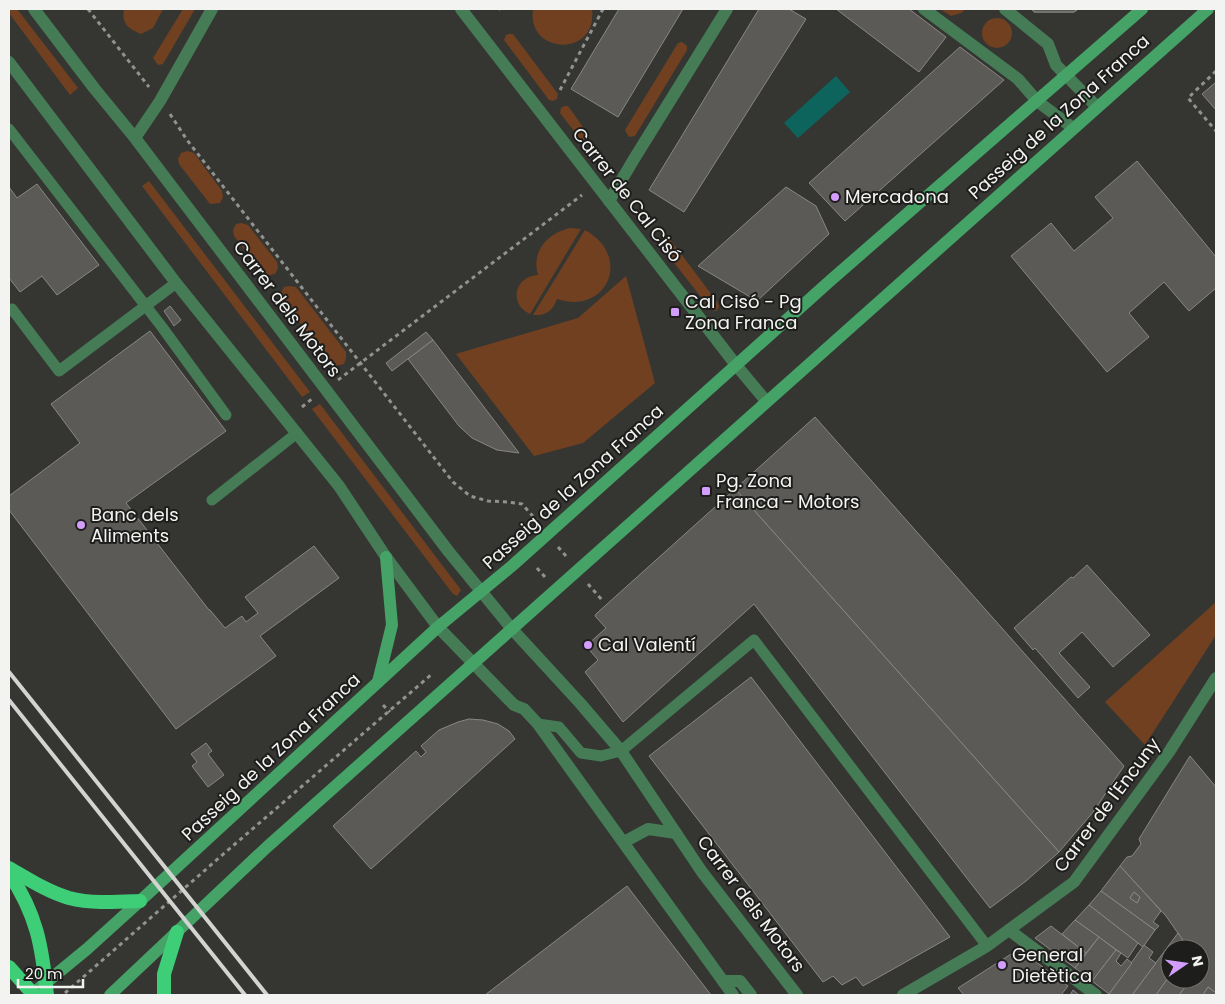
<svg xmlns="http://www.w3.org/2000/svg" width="1225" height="1004" viewBox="0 0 1225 1004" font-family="Poppins,sans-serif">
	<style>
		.green { fill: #714020 }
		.water { fill: #0c645d }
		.building { fill: #5c5a57; stroke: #898783; fill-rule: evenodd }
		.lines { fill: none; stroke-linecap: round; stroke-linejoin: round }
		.path { stroke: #929390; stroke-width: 3; stroke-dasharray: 4 4; stroke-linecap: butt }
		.service { stroke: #457c56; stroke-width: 11 }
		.pedestrian { stroke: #457c56; stroke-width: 12 }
		.minor { stroke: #457c56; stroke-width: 12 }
		.secondary { stroke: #46a367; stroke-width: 12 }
		.trunk { stroke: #3fce78; stroke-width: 14 }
		.rail { stroke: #d3d3d1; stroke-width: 4 }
		.trunk-bridge { stroke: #3fce78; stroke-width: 14 }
		.poi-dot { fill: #d29dfd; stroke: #1d1d1c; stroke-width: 2 }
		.labels { text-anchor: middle; stroke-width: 4; stroke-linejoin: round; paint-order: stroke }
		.street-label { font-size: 18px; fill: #f3f3f1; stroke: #1d1d1c }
		.poi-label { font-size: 18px; fill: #f3f3f1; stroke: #1d1d1c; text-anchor: start }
	</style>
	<rect width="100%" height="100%" fill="#353632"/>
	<g class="green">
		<path d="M9,9H17L78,88L70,95L9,13Z"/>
		<path d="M124,9H163L153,28L141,34C127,28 122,24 124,9Z"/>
		<path d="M183,9H195L163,64L158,65L153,58Z"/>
		<path d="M533,9H592C598,58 526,55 533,9Z"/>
		<path d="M940,9H966L961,13L951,16Z"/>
		<circle cx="997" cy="33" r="15"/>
		<path d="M509,34H513L558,94L557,99L553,101L549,100L504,40L506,35Z"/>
		<path d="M682,42L687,46V50L635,136L629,137L625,130L678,43Z"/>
		<path d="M564,106H568L588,134V137L585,141L581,140L560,113L561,108Z"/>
		<path d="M187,151L194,153L222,191L223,197L220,203L210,204L179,164L178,159L181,153Z"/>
		<path d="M149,181L310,392L302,397L142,186Z"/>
		<path d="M241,223L248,225L277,262L278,268L275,274L265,276L234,236L233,230L236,224Z"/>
		<path d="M570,228L581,229L530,314C508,304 515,276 538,275C531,251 548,233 570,228Z"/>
		<path d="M585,230C633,256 607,316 557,299C553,311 545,316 533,315Z"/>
		<path d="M664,238H669L718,303L719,307L716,311L711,310L661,246V241Z"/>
		<path d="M626,276L655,383L583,443L534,456L456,354L578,318Z"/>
		<path d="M289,286L296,287L346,352V358L344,364L335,366L331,364L282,299L281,293L284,287Z"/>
		<path d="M320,404L461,590L457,596L453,594L312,409Z"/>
		<path d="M1216,602V635L1145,745L1105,702Z"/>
	</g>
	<path class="water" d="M836,76L850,92L798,138L784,123Z"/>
	<g class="building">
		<path d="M619,9H683L618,117L571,89Z"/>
		<path d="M759,9H789L806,19L684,212L649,190Z"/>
		<path d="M836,9H909L946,37L919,72Z"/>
		<path d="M1032,9H1078L1074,12H1034Z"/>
		<path d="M1032,9H1078L1074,12H1034Z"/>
		<path d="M960,47L1004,80L845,221L809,183Z"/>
		<path d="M1216,82V110L1202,94Z"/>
		<path d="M1137,161L1216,257V288L1189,311L1164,282L1129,313L1149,337L1107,372L1011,256L1051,223L1074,251L1113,218L1095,197Z"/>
		<path d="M37,184L99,265L57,295L42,276L20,292L9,278V187L17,198Z"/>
		<path d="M786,187L816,206L829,234L757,301L698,266Z"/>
		<path d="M170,306L181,320L174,326L164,311Z"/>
		<path d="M150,331L226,431L126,503L209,610H210L225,628L242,616L246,622L258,613L245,597L314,546L339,578L260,636L276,656L176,729L9,510V496L80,443L51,404Z"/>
		<path d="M426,332L433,340L392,371L386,363Z"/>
		<path d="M433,340L471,390L519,453L497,450L472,438L459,426L408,359Z"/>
		<path d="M815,417L1124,766L1094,811L1059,852L735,489Z"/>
		<path d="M735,489L1059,852L1026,881L990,908L754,604L623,722L585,672L598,660L586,646L606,628L595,616L596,614Z"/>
		<path d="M1087,565L1150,635L1113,667L1082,632L1059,653L1090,687L1078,698L1035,648L1033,650L1014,628L1071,577L1073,578Z"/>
		<path d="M751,677L950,937L863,986L856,977L842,985L833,976L823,982L649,756Z"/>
		<path d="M469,719L483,720L498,724L509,731L515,739L371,869L333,826L416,751L421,757L426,752L421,746L439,730L458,722Z"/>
		<path d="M206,743L212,751L208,754L224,775L208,787L192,766L197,762L191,754Z"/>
		<path d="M1190,756L1216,787V993L1208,987L1203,995H1179L1191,979H1200V966L1202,963L1200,961V949H1189L1166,916L1120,866L1127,857L1132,856L1141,844L1139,839Z"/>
		<path d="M1120,866L1161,911L1153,922L1159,926L1155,930L1101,891ZM1134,892L1140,897L1137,903L1130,898Z"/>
		<path d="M627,886L711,995H485L588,916Z"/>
		<path d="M1101,891L1155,930L1143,947L1089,905Z"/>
		<path d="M1134,892L1140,897L1137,903L1130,898Z"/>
		<path d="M1089,905L1138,943L1128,958L1075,920Z"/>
		<path d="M1075,920L1099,937L1086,953L1062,934Z"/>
		<path d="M1051,926L1086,953L1075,968L1035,938Z"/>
		<path d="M1178,933L1189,949H1170V975L1156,995H1132Z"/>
		<path d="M1099,937L1116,950L1092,981L1075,968Z"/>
		<path d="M1144,945L1153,952L1149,958L1156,963L1132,995H1110L1109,994Z"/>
		<path d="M1019,949L1068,986L1061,995H964L958,988Z"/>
		<path d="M1116,950L1121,953L1116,961L1121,966L1127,959L1132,963L1109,994L1092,981Z"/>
		<path d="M1170,975V979H1191L1179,995H1156Z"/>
		<path d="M1208,987L1216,993V995H1203Z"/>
		<path d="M1073,990L1079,995H1070Z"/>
	</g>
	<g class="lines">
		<g class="path">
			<path d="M88,9L149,87"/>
			<path d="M499,9H500"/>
			<path d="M1216,71L1188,98L1216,131"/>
			<path d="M560,90L603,9"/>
			<path d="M170,114L187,140L453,482L470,496L488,501L507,502L522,504L537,521"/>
			<path d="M338,380L582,195"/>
			<path d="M302,407L313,398"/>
			<path d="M558,547L567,557"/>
			<path d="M537,568L545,577"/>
			<path d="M588,584L602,600"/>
			<path d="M383,705L390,712"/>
			<path d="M65,993L220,857L432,674"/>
		</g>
		<g class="service">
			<path d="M9,129L162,327L226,415"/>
			<path d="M9,311L12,309L59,371L176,283"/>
			<path d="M212,500L297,433"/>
			<path d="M538,724L559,727L581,753L601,756L621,751L754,640L987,946"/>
		</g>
		<g class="pedestrian">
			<path d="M924,9L1018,79L1037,101L1073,128"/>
			<path d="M1005,9L1048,44L1056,65L1097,107"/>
		</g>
		<g class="minor">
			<path d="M34,9L94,88L135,138L449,552L512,629L580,703L621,751L702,872L797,995"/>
			<path d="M461,9L736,365L766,401"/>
			<path d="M9,62L176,283L339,486L386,557L438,627L514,705L524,709L538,724L733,995"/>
			<path d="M135,138L160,101L212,9"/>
			<path d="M609,201L634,159L727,9"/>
			<path d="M624,842L648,829L676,833"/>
			<path d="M1009,930L1096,995"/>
			<path d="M723,981H740L751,995"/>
			<path d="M903,995L987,946L1074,882L1169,752L1216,678"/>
		</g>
		<g class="secondary">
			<path d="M378,682L392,625L386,557"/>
			<path d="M31,995L87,949L140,901L438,627L513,565L831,280L1142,9"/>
			<path d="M110,995L267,847L1208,9"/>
		</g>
		<g class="trunk">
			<path d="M9,868C28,879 48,892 69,898C92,904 117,902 140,901"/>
			<path d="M9,873C37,915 42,946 47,995"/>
			<path d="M164,995V974L177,932"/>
		</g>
		<g class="rail">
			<path d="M9,672L267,995"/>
			<path d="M9,700L245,995"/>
		</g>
		<path class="trunk-bridge" d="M9,967L34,995"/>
	</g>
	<g class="poi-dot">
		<circle cx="835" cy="197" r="5"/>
		<rect x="670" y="307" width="10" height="10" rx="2.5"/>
		<rect x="701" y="486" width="10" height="10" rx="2.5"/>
		<circle cx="81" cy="525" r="5"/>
		<circle cx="588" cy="645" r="5"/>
		<circle cx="1002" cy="965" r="5"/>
	</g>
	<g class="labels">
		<g class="street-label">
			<text transform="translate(1059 117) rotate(-42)" y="6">Passeig de la Zona Franca</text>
			<text transform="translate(627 195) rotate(52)" y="6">Carrer de Cal Cisó</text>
			<text transform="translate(287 309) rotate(53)" y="6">Carrer dels Motors</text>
			<text transform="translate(573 487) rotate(-42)" y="6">Passeig de la Zona Franca</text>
			<text transform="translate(271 757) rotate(-43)" y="6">Passeig de la Zona Franca</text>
			<text transform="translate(1107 805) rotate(-53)" y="6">Carrer de l'Encuny</text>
			<text transform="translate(751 904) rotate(53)" y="6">Carrer dels Motors</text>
		</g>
		<g class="poi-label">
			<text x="845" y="203">Mercadona</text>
			<text x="685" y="308">Cal Cisó - Pg<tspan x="685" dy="21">Zona Franca</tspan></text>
			<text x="716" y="487">Pg. Zona<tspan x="716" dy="21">Franca - Motors</tspan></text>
			<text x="91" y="521">Banc dels<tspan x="91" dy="21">Aliments</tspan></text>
			<text x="598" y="651">Cal Valentí</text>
			<text x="1012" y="961">General<tspan x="1012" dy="21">Dietètica</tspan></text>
		</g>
	</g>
	<rect width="1225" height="1004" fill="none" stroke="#f3f3f1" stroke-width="20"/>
	<g transform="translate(1185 964) rotate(77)"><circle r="24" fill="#1d1d1c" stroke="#737371"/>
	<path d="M0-4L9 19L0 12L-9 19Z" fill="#d29dfd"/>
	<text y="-8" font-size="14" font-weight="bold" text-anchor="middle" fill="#f3f3f1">N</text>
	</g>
	<path d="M18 979v8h65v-8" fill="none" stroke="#f3f3f1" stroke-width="2.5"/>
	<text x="25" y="979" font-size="15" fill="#f3f3f1" stroke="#1d1d1c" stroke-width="4" paint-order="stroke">20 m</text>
</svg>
